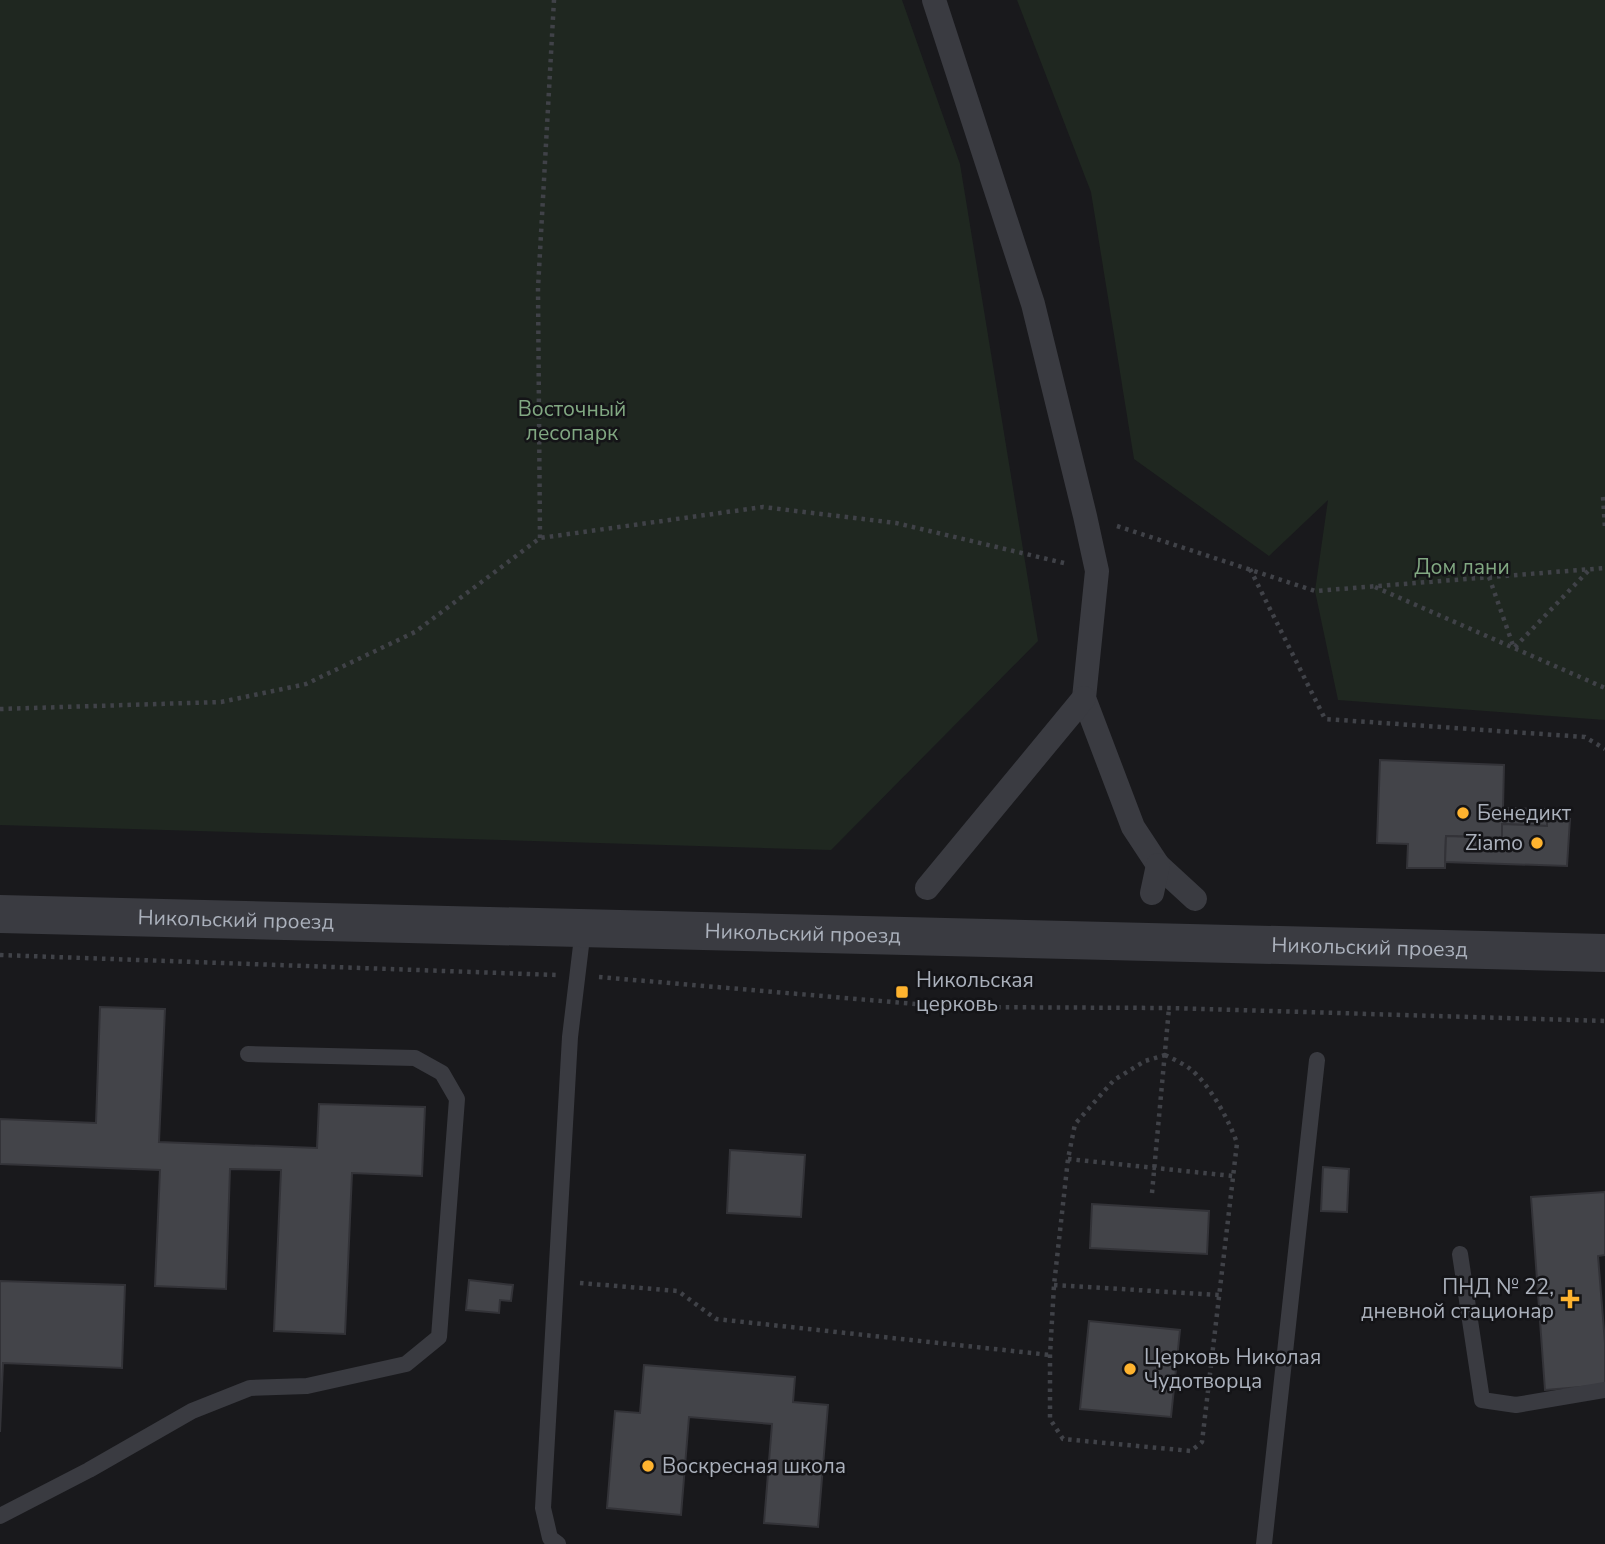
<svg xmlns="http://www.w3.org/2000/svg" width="1605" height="1544" viewBox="0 0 1605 1544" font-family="'Nunito Sans',sans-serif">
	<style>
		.green { fill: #1f2720 }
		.building { fill: #434449; stroke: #333338; stroke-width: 2 }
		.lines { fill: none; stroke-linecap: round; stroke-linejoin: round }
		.path { stroke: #404248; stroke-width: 4.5; stroke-dasharray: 3.5 5; stroke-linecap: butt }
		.service { stroke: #3a3b41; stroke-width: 16 }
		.pedestrian { stroke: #3a3b41; stroke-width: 24 }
		.tertiary { stroke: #3a3b41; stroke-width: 38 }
		.poi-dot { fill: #feb32f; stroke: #141417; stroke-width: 2.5 }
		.labels { text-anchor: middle; stroke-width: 5; stroke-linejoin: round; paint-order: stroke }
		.park-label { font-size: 21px; fill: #81a882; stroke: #141417 }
		.poi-label { font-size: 21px; fill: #abb1bc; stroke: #141417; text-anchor: start }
		.street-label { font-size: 21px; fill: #abb1bc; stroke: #141417 }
	</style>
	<rect width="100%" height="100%" fill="#19191c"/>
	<g class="green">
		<path d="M0,0H902L960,164L1038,641L831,850L0,825Z"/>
		<path d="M1017,0H1605V720L1338,700L1315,591L1328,500L1269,556L1134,459L1091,192Z"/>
	</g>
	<g class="building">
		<path d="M1380,760L1504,765L1503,808L1548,809L1547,826L1502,824V838L1446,836L1445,868H1407L1408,844L1377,843Z"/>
		<path d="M1547,818L1570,819L1567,866L1445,862L1446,836L1502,838V824L1547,826Z"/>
		<path d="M100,1007L165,1009L159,1142L317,1148L319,1104L425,1107L422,1176L352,1173L345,1334L274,1331L281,1170L230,1169L226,1289L155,1286L160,1170L0,1164V1119L96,1123Z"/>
		<path d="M730,1150L805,1155L801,1217L727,1213Z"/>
		<path d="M1323,1167L1349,1169L1347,1212L1321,1211Z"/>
		<path d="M1605,1192V1255L1598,1256L1605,1343V1385L1545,1390L1531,1197Z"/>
		<path d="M1092,1204L1209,1211L1207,1254L1090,1248Z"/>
		<path d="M469,1280L513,1285L511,1301L500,1300L499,1313L466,1310Z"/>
		<path d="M0,1281L125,1285L122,1368L3,1363L0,1432Z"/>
		<path d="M1089,1321L1180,1330L1171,1417L1080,1409Z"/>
		<path d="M644,1365L795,1377L793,1402L828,1405L818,1527L764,1523L772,1424L689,1417L681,1515L607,1508L615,1411L640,1413Z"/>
	</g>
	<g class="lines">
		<g class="path">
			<path d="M1603,497L1605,528"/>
			<path d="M1117,526L1315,591L1605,568"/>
			<path d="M540,538L538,288L554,0"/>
			<path d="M1250,569L1325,719L1585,737L1605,749"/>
			<path d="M1489,577L1514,648L1589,570"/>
			<path d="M1375,587L1605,688"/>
			<path d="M0,709L221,702L306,684L415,632L540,538L763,507L896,523L1068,564"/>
			<path d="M0,955L556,975"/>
			<path d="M599,977L951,1007L1169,1008L1605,1021"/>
			<path d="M1165,1055C1173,1059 1182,1063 1189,1068C1209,1083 1229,1120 1237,1143L1202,1442L1191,1451L1063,1439L1050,1419V1355L1054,1285L1068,1159L1075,1124L1114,1080L1145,1061Z"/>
			<path d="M1068,1159L1233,1176"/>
			<path d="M1152,1193L1169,1008"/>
			<path d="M580,1283L678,1291L716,1319L1050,1355"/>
			<path d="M1054,1285L1219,1295"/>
		</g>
		<g class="service">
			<path d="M1460,1254L1482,1400L1516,1405L1605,1390"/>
			<path d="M0,1516L89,1470L192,1411L250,1388L307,1386L406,1364L439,1337L457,1099L442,1073L415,1058L248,1054"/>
			<path d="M558,1544L550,1538L543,1508L570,1037L583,929"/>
			<path d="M1264,1544L1317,1060"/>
		</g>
		<g class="pedestrian">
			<path d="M934,0L1033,304L1085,516L1097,571L1084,698L1133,827L1158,865L1195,899"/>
			<path d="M927,888L1084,698"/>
			<path d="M1152,893L1158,865"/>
		</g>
		<path class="tertiary" id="s1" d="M0,914L1605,953"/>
	</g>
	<g class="poi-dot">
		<circle cx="1463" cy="813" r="7"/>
		<circle cx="1537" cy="843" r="7"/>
		<rect x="895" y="985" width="14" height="14" rx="3.5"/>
		<path d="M1566.5 1288.5h7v7h7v7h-7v7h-7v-7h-7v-7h7z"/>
		<circle cx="1130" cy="1369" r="7"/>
		<circle cx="648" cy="1466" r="7"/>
	</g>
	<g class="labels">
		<g class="park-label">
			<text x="572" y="416">Восточный<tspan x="572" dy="24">лесопарк</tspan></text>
			<text x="1462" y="574">Дом лани</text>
		</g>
		<g class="poi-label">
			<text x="1477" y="820">Бенедикт</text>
			<text x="1523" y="850" text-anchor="end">Ziamo</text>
			<text x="916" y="987">Никольская<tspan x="916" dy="24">церковь</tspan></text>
			<text x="1554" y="1294" text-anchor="end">ПНД № 22,<tspan x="1554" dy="24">дневной стационар</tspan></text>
			<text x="1144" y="1364">Церковь Николая<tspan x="1144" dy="24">Чудотворца</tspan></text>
			<text x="662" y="1473">Воскресная школа</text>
		</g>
		<g class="street-label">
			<text dy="7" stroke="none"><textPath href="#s1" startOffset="236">Никольский проезд</textPath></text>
			<text dy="7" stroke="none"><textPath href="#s1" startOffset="803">Никольский проезд</textPath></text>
			<text dy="7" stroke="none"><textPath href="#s1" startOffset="1370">Никольский проезд</textPath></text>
		</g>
	</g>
</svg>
